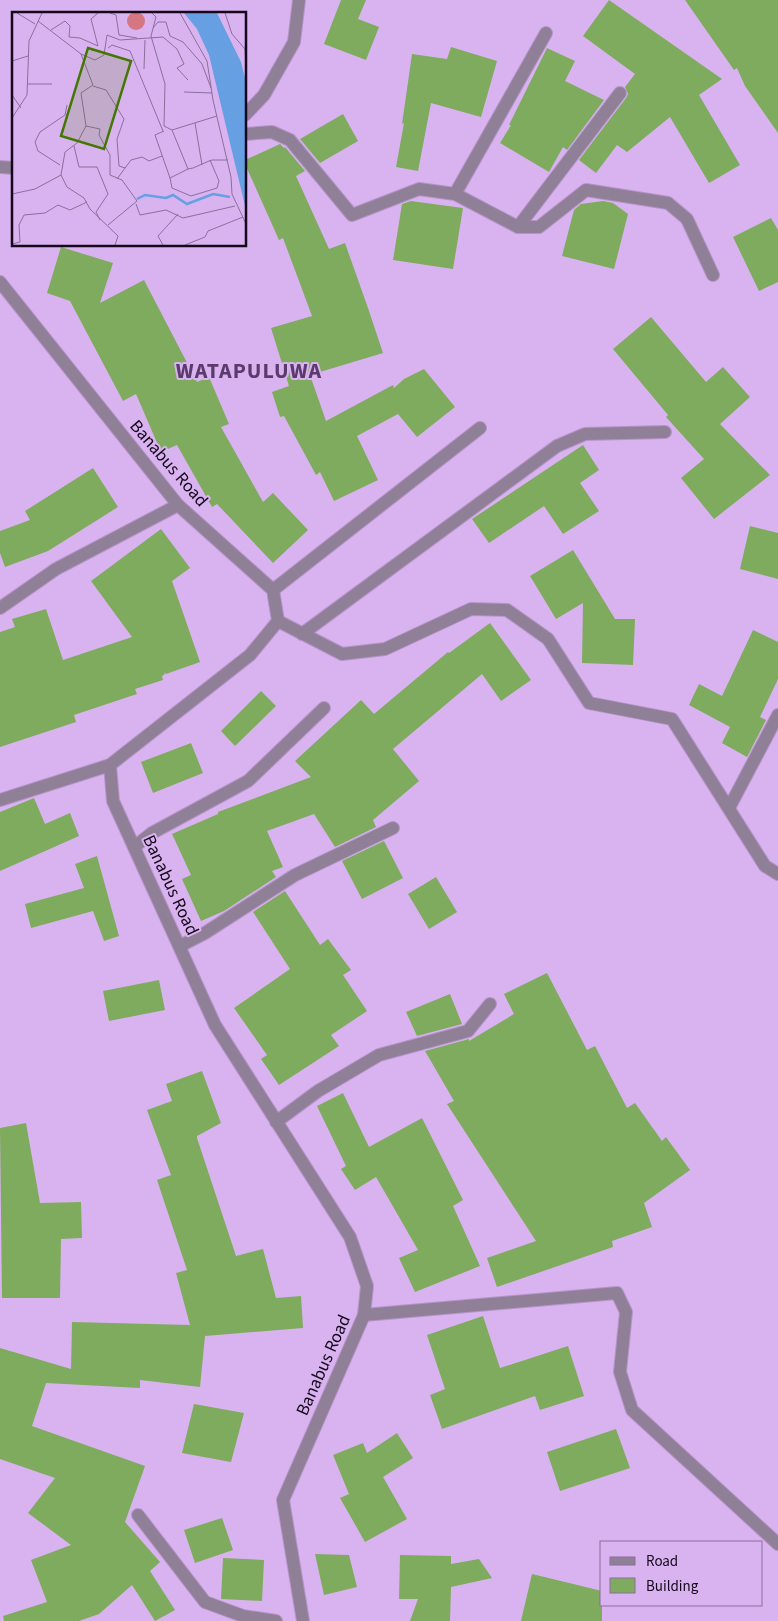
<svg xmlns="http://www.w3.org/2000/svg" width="778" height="1621" viewBox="0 0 778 1621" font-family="'Source Sans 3',sans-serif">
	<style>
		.building { fill: #7fab5e }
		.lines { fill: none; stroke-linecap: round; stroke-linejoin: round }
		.service-casing { stroke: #b694c9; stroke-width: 14 }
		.minor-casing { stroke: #b694c9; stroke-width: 14 }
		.service { stroke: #8f8098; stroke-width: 12 }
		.minor { stroke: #8f8098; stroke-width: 12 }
		.labels { text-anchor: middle; stroke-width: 4; stroke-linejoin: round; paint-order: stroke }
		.street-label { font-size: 18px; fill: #15081c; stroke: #d9b3ef }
		.district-label { font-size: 22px; font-weight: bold; letter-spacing: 1px; fill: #5b3a6d; stroke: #d9b3ef }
		.inset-river { fill: none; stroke: #66a0e3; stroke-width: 2.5 }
		.inset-road { fill: none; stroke: #8b6f9b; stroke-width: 1 }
		.view { fill: #437701; fill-opacity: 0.15; stroke: #437701; stroke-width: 2.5 }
		.inset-edge { fill: none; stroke: #15081c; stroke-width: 2.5 }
	</style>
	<rect width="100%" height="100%" fill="#d9b3ef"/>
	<g class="building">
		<path d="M341,0H366L358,19L379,27L366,60L324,44Z"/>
		<path d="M609,0L722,79L699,95L740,165L709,183L670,117L627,152L617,145L596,173L579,160L626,98L628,94L625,87L635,74L583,36Z"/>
		<path d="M685,0H778V133L745,86L737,68L734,70Z"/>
		<path d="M451,47L497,61L481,117L431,103L418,171L396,167L404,123L402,124L412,54L447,59Z"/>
		<path d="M547,48L575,61L565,81L604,100L567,150L563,147L549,172L500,143L511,125H509Z"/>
		<path d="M343,114L358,141L320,163L300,139Z"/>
		<path d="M280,144L284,148L285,147L305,171L296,176L329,249L345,243L368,308L383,353L310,375L326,421L393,385L394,388L404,379L424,369L455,407L417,437L398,414L357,436L378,480L334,501L320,472L316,475L284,416L280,417L272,392L289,386L271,328L312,316L283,238L279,240L245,164V160Z"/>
		<path d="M411,201L463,208L453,269L393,260L402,204Z"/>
		<path d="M603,201L613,203L628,214L614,269L562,256L574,210L581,204Z"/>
		<path d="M771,218L778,230V282L759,291L733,237Z"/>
		<path d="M61,247L113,263L100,303L144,280L197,382L209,377L229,424L221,427L263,502L273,493L308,530L273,563L217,504L212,507L177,445L161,452L136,394L123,401L70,301L47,293Z"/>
		<path d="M651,317L706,382L723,367L750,397L720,424L770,475L714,519L681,478L704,459L666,417L668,415L613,349Z"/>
		<path d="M583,445L599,470L580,483L599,511L563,534L544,506L489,543L472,519Z"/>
		<path d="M93,468L118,507L48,551L5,567L0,553V531L30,520L25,511Z"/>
		<path d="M750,526L778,533V579L740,569Z"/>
		<path d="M161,529L190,568L172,581L200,662L166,674L164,672L165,674L162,676L163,680L135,689L137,694L74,715L76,722L0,747V632L15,627L12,619L46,609L63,660L132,637L91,581Z"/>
		<path d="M573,550L615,619H635L633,665L582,663L583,603L556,619L530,576Z"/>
		<path d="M490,623L531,680L501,701L482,674L393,749L419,781L373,820L376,827L335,847L314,814L267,831L283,867L272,871L276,877L224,911L201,921L182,879L191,875L172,834L218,814V812L311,777L295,761L361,700L374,714L448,652L449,653Z"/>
		<path d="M753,630L778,642V679L760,717L766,720L747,757L722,743L730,727L689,705L699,684L722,696Z"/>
		<path d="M261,691L276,706L235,746L221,731Z"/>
		<path d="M191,743L203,773L153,793L141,762Z"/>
		<path d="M34,798L45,824L70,813L79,836L0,871V812Z"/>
		<path d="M384,841L403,878L362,899L342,861Z"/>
		<path d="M97,856L119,936L104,941L93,911L31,928L25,904L84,888L75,864Z"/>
		<path d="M436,877L457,912L429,929L408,894Z"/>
		<path d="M285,891L320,945L328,939L351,970L343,975L367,1011L331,1035L339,1046L279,1085L261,1059L267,1055L234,1008L290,969L253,912Z"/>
		<path d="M547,973L587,1050L595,1046L627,1108L635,1103L662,1141L666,1137L690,1170L644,1203L652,1227L612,1241L613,1247L497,1287L487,1258L536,1241L447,1104L454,1101L425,1051L469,1039V1041L514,1014L504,994Z"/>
		<path d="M159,980L165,1010L109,1021L103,991Z"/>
		<path d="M450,994L462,1024L417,1036L406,1012Z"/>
		<path d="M202,1071L221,1123L197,1136V1138L236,1256L263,1249L276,1298L301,1296L303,1328L205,1336L200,1387L140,1380V1388L46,1383L32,1426L145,1466L125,1522L160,1562L150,1571L175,1610L155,1621L132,1585L99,1614L79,1621H4L3,1616L47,1602L31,1560L71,1545L28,1513L55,1478L0,1459V1348L71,1369L72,1322L190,1325L176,1273L187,1270L157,1180L171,1175L147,1110L172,1101L166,1084Z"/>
		<path d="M343,1093L369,1147L422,1118L463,1200L453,1206L480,1266L415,1292L399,1258L418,1250L376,1177L355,1190L341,1169L346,1166L317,1106Z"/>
		<path d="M26,1123L40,1203L81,1202L82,1238L61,1239L60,1298H2L0,1128Z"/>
		<path d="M483,1316L500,1368L568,1346L584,1396L540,1410L535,1396L442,1429L430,1395L445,1389L427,1335Z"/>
		<path d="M194,1404L244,1413L231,1462L182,1453Z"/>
		<path d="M616,1429L630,1468L560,1491L547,1452Z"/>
		<path d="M397,1433L413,1458L383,1477L407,1519L365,1542L340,1498L349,1494L333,1455L363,1443L367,1453Z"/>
		<path d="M222,1518L233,1550L195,1563L184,1530Z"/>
		<path d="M315,1554L349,1555L357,1587L324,1595Z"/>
		<path d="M400,1555L451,1556V1564L479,1559L492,1578L451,1587L450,1621H410L418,1599H399Z"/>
		<path d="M223,1558L264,1560L262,1601L221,1599Z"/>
		<path d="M532,1574L602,1591V1621H521Z"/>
	</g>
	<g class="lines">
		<g class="service-casing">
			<g id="service">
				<path d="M245,134L272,132L290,140L352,215L419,189L455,194L518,227H539L586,190L668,203L687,219L713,275"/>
				<path d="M455,194L546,33"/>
				<path d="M518,227L620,93"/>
				<path d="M273,590L480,428"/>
				<path d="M0,608L56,569L178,505"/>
				<path d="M302,634L557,446L585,434L665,432"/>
				<path d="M0,800L110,765"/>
				<path d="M729,808L778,715"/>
				<path d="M134,847L152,833L248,781L324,708"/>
				<path d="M180,946L205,933L295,875L393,828"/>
				<path d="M276,1122L318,1091L379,1055L468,1031L490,1004"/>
				<path d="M138,1515L205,1602L243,1616L276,1621"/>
			</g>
		</g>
		<g class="minor-casing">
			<g id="minor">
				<path d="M245,115L264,95L294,42L299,0"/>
				<path d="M0,167L14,168"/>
				<path d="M0,282L178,505L273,590L278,621L250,655L110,765L113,801L215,1025L350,1237L367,1286L364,1315L283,1500L303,1621"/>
				<path d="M278,621L342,654L385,649L471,609L507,610L548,639L589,703L672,719L765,866L778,874"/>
				<path d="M364,1315L617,1293L626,1312L620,1372L632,1410L778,1544"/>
			</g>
		</g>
		<use href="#service" class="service"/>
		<use href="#minor" class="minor"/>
	</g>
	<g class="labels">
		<g class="street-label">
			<text transform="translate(169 463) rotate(49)" y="6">Banabus Road</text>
			<text transform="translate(171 885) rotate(65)" y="6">Banabus Road</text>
			<text transform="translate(323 1365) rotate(-66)" y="6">Banabus Road</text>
		</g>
		<g class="district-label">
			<text x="249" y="378">WATAPULUWA</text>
		</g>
	</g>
	<g transform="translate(12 12)">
		<rect width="234" height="234" fill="#d9b3ef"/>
		<path d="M115 9a9 9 0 1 1 18 0a9 9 0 1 1-18 0Z" fill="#d57782"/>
		<path d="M172,1H205L229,50L234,70V198L197,43L185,17Z" fill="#66a0e3"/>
		<path class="inset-river" d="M125,187L133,183L154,186L161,183L175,192L201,182L218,185"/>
		<path class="inset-road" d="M5,1L23,12M98,1L104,3L107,23L125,26M140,1L144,5L139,24L153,72L152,114L160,118L205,104M168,1L195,49L201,88L219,165L220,182L234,212M213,1L220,22L233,37L234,56M26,9L69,42L83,48L92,43L95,23L108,28L151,25L165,37L172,52L165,56L176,68M141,16L146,10H154L158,24L171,30L190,52L199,76M39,18L53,9L58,14L57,25L68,26L86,34L79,7L86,1M96,36L100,33L118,39L151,119M0,49L16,44M132,57L133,28M16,72H40M81,74L94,78L112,107L105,127L107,154L113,156M172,80L200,81M0,83L9,96M0,106L15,83L17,29L30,1M183,111L190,153M74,114L88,117L87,123L98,143V163L110,168L125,189L96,213M160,118L176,157M152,119L143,123L158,166M62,134L67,155H85L96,182L84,200L88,208M198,148L207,169L205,176L179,184L160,176L158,166L176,157L181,156L197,149L200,148H216M48,153L26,139L23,130L28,120L53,103L55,93M49,163L55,175L72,186L78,197L106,224L103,233M105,167L119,148L130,145L137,149L150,144M0,182L23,177L49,163L53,140L65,131L74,114L69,81L81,73L69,42M124,192L128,203L154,198L171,206L223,194M0,232L8,230L7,213L12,203L33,201L46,193L58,198L75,190M151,233L146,224L166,202M173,233L193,225L196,219L231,205"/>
		<path class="view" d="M76,36L119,49L92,137L49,124Z"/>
		<rect width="234" height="234" class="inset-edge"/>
	</g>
	<rect x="600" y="1541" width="162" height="65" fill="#d9b3ef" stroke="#8b6f9b"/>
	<rect x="610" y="1557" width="25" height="8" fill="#8f8098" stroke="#8b6f9b"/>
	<text x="646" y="1566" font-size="15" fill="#15081c">Road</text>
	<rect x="610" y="1578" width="25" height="15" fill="#7fab5e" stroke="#8b6f9b"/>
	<text x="646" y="1591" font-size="15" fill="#15081c">Building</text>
</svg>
